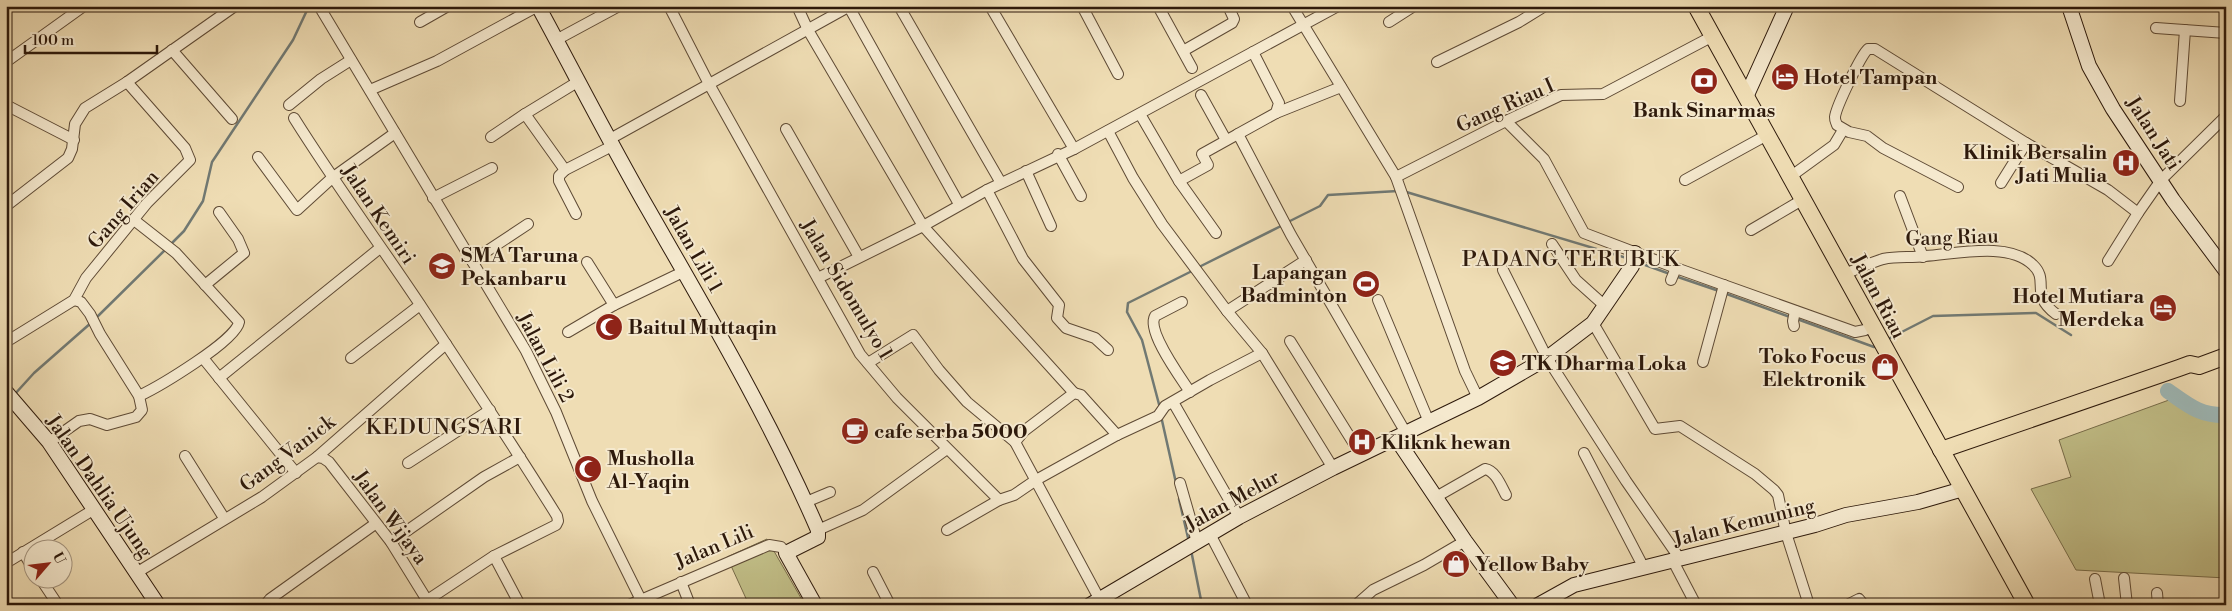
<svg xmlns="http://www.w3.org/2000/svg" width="2232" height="611" viewBox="0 0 2232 611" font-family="'Libre Bodoni',serif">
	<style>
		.green { fill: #c1be87; stroke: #776c49 }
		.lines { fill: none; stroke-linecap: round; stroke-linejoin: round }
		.stream { stroke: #717973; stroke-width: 2.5 }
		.river { stroke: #9eb9b8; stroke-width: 16 }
		.street-casing { stroke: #5e4a35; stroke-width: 12 }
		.secondary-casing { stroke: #2d190b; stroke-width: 16 }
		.primary-casing { stroke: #2d190b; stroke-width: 18 }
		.street { stroke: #f5e9ce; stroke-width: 10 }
		.secondary { stroke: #f5e9ce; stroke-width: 14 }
		.primary { stroke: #efddb4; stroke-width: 16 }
		.labels { text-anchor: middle; stroke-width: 4; stroke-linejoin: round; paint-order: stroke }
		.poi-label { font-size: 20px; font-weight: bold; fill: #2d190b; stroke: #f5e9ce; text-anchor: start }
		.street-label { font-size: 20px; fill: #2d190b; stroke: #f5e9ce }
		.quarter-label { font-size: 22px; letter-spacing: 1px; fill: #2d190b; stroke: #f5e9ce }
	</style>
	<rect width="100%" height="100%" fill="#efddb4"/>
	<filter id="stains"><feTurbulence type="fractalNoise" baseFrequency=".004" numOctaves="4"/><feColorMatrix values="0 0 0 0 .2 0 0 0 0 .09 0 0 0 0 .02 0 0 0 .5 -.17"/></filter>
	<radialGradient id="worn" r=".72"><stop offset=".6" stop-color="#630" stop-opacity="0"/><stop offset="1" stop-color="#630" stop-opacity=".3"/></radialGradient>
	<g class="green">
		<path d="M2169,400L2197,415L2226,418V578L2076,570L2031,489L2071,477L2059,440Z"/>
		<path d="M767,539L805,605H749L727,557Z"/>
	</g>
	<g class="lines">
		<g class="stream">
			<path d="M1403,191L1630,259"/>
			<path d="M1288,222L1320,206L1328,195L1398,191"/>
			<path d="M171,244L184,231L203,201L212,162L293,40L309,6"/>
			<path d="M1637,262L1670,274"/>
			<path d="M1199,267L1283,225"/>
			<path d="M1675,276L1719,291"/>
			<path d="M1724,293L1790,317"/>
			<path d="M96,318L167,248"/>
			<path d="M1797,319L1874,347L1877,346"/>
			<path d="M1888,339L1933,316L2036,313L2071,335"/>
			<path d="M14,395L34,373L92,322"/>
			<path d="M1160,408L1142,340L1127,312L1128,303L1194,270"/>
			<path d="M1161,416L1176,483"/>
			<path d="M1179,499L1189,542"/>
			<path d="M1191,550L1202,605"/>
		</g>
		<path class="river" d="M2168,391C2188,405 2200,416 2226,415"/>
		<g class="street-casing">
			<g id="street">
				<path d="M319,6L526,351L556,412L592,501L641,600"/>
				<path d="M669,6L709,84L860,354L897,398L999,500L1014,495L1036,480L1117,435L1158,416L1165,406L1210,380L1262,353"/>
				<path d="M797,6L808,30L923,226L1074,393L1024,431L1015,442L1102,604"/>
				<path d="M899,6L1001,183"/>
				<path d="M990,6L1074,149"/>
				<path d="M1082,6L1118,74"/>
				<path d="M1158,6L1192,68"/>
				<path d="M1292,6L1396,177L1465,371L1478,398"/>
				<path d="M849,7L959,204"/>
				<path d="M420,22L448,6"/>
				<path d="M1389,22L1414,6"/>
				<path d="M2156,28L2226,33"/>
				<path d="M556,40L619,6"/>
				<path d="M172,50L232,119"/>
				<path d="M1183,51L1232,23L1234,19L1228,6"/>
				<path d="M1253,52L1279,103L1276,113L1238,134L1291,235L1406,433"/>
				<path d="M6,62L84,6"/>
				<path d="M1437,62L1519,22L1545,6"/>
				<path d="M370,90L437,61L538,6"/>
				<path d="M1201,95L1226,140"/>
				<path d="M2180,101L2185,30"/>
				<path d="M6,105L74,140"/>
				<path d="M289,105L321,79L351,60"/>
				<path d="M1276,113L1341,87"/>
				<path d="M1140,114L1179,181"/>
				<path d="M294,118C334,182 379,243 421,306C467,376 513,445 557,516L558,521L556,525L494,556L420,605"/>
				<path d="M1506,121L1544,159L1584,233L1676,268L1855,332L1865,330L1872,325"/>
				<path d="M786,129L859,257"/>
				<path d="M1108,131L1133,178L1162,224L1227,311L1262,353L1333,468"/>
				<path d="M491,137L525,114"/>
				<path d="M610,139L850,6"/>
				<path d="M1058,154L1081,196"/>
				<path d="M258,157L297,210L332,178L395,133"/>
				<path d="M565,170L525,114L579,81"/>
				<path d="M1026,171L1051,226"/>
				<path d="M1396,177L1506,121L1561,95L1603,94L1713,36"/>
				<path d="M1790,177L1834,145L1843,130"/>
				<path d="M1685,180L1767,135"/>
				<path d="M2001,183L2026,143"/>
				<path d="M1958,187L1883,148L1867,136L1849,132L1837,125C1836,121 1835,122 1835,117C1836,107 1861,55 1868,49H1875L2026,143L2108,190L2138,213L2161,180L2226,116"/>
				<path d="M987,190L1023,259L1059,305L1057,318L1066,328L1095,338L1108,350"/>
				<path d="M1900,196L1923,257"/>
				<path d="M433,198L492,168"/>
				<path d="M6,206L68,158L72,149L75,124L85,108L127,82L235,6"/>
				<path d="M576,214L559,181V176L565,170L614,145"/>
				<path d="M134,220L176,253L239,322C236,341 158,387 139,396"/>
				<path d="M1751,230L1802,200"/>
				<path d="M1216,233L1179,181L1208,165L1202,154L1238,134"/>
				<path d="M1552,244L1576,280L1605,306"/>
				<path d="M472,261L528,224"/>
				<path d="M2108,261L2138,213"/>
				<path d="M587,262L614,305"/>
				<path d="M1503,270L1547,358L1626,481L1680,559"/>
				<path d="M1844,274C1857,269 1870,263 1883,259C1898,256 1911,258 1925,256C1956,254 2009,241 2033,265C2050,281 2029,294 2056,314"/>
				<path d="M818,278L923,226L987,190L1074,149L1338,6"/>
				<path d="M1671,280L1676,268"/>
				<path d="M205,285L244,253L238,239L219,212"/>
				<path d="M1378,300L1429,422"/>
				<path d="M1182,302L1155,316C1146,331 1181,378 1190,392"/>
				<path d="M1227,311L1306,260"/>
				<path d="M1593,323L1655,429L1680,426L1755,474L1774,490L1778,495L1786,533L1809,605"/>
				<path d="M1794,326L1793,321L1795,311"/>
				<path d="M568,332L614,305L685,271"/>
				<path d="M1290,341L1361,455"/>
				<path d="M6,342L74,300L86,278L147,203L190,160L185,148L127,82"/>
				<path d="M203,358L296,473"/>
				<path d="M351,358L420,305"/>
				<path d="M1703,362L1724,285"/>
				<path d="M868,363L913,335L939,370L967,402L1015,442"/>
				<path d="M219,378L380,248"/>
				<path d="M1074,393L1081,395L1117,435"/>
				<path d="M1173,402L1239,517"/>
				<path d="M49,442L79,421L90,419L107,425L136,417L142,410L139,396L100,334L90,314L81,302L74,300"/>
				<path d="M1584,453L1644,568"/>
				<path d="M185,456L224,518"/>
				<path d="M317,457L323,458L329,462L391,542L430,605"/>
				<path d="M408,463L490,410"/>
				<path d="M1180,483L1197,542"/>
				<path d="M1436,497L1485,469C1496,471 1501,486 1506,495"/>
				<path d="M806,502L830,492"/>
				<path d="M818,530L863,510L947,449"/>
				<path d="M947,530L999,500"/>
				<path d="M1210,534L1247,605"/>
				<path d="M391,542L484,477L520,457"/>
				<path d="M23,552L32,567"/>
				<path d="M494,556L520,605"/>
				<path d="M1673,561L1696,605"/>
				<path d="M6,563L93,510"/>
				<path d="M873,572L890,605"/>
				<path d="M136,573L262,497L317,457L446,344"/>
				<path d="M40,578L58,605"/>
				<path d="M2124,578L2127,605"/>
				<path d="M2095,579L2100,605"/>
				<path d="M681,582L690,605"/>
				<path d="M2157,593L2158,605"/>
				<path d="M265,605L270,599L375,524"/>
				<path d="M629,605L769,545L781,547L786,553"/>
				<path d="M1356,605L1373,590L1424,565L1465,541"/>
				<path d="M1847,605L1859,599L1864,605"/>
			</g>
		</g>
		<g class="secondary-casing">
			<g id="secondary">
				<path d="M538,6C575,74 610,143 648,209C708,314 770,419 818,530V537L786,553L815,605"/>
				<path d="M2069,6L2089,66L2113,109L2173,200L2226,271"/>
				<path d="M1746,97L1787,6"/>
				<path d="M6,392L49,442L158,605"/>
				<path d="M1396,438L1465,541L1512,605"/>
				<path d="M1090,605L1239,517L1333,468L1478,398L1547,358L1593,323L1632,266L1635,253"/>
				<path d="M1538,605L1574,585L1815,525L1846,515L1918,502L1963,489"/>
			</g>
		</g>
		<g class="primary-casing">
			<g id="primary">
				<path d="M1696,6L2027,605"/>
				<path d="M1941,450L2179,368L2190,364L2199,366L2226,356"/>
			</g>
		</g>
		<use href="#street" class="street"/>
		<use href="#secondary" class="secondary"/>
		<use href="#primary" class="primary"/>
	</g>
	<defs>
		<g id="hotel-disc" transform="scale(1.4375)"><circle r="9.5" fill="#8f2418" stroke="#f5e9ce"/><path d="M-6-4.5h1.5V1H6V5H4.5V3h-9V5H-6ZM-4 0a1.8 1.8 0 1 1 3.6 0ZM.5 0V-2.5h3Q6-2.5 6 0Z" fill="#fff"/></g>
		<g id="bank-disc" transform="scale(1.4375)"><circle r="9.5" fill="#8f2418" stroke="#f5e9ce"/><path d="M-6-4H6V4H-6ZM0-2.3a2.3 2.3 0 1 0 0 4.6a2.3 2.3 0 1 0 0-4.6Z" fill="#fff"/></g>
		<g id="hospital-disc" transform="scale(1.4375)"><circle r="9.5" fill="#8f2418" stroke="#f5e9ce"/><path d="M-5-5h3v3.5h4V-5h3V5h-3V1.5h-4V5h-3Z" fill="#fff"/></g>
		<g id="school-disc" transform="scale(1.4375)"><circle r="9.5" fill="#8f2418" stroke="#f5e9ce"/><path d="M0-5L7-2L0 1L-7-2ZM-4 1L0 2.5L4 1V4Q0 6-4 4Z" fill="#fff"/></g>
		<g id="stadium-disc" transform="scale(1.4375)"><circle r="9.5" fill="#8f2418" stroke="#f5e9ce"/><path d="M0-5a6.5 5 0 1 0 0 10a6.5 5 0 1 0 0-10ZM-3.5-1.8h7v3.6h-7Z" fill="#fff"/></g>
		<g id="mosque-disc" transform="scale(1.4375)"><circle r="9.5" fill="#8f2418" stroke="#f5e9ce"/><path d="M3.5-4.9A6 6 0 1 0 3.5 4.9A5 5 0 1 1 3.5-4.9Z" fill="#fff"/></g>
		<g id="shop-disc" transform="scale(1.4375)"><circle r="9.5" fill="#8f2418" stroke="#f5e9ce"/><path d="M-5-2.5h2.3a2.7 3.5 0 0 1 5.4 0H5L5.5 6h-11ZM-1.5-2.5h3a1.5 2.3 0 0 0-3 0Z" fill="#fff"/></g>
		<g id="cafe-disc" transform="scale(1.4375)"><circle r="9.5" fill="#8f2418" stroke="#f5e9ce"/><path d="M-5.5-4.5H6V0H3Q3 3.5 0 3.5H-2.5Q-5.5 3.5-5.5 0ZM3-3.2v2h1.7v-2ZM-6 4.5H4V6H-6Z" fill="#fff"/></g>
	</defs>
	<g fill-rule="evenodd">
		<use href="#hotel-disc" x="1785" y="77"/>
		<use href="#bank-disc" x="1704" y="81"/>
		<use href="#hospital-disc" x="2126" y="163"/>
		<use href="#school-disc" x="442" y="266"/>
		<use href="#stadium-disc" x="1366" y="284"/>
		<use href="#hotel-disc" x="2163" y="308"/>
		<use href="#mosque-disc" x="609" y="327"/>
		<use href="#school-disc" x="1503" y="363"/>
		<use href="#shop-disc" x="1885" y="367"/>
		<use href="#cafe-disc" x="855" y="431"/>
		<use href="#hospital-disc" x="1362" y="442"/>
		<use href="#mosque-disc" x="588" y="469"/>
		<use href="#shop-disc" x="1456" y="564"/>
	</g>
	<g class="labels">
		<g class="poi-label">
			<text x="1804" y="84">Hotel Tampan</text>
			<text x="1704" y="117" text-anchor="middle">Bank Sinarmas</text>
			<text x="2107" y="159" text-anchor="end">Klinik Bersalin<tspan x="2107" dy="23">Jati Mulia</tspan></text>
			<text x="461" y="262">SMA Taruna<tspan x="461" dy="23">Pekanbaru</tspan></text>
			<text x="1347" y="279" text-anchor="end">Lapangan<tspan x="1347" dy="23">Badminton</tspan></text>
			<text x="2144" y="303" text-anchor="end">Hotel Mutiara<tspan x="2144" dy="23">Merdeka</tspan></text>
			<text x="628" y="334">Baitul Muttaqin</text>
			<text x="1866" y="363" text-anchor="end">Toko Focus<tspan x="1866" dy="23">Elektronik</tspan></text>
			<text x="1522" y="370">TK Dharma Loka</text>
			<text x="874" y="438">cafe serba 5000</text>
			<text x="1381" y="449">Kliknk hewan</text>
			<text x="607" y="465">Musholla<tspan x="607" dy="23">Al-Yaqin</tspan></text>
			<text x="1475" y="571">Yellow Baby</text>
		</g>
		<g class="street-label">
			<text transform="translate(1505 105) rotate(-24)" y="7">Gang Riau I</text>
			<text transform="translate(2154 133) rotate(57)" y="7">Jalan Jati</text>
			<text transform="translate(123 209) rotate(-49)" y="7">Gang Irian</text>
			<text transform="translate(379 214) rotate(56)" y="7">Jalan Kemiri</text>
			<text transform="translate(1952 237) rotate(-2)" y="7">Gang Riau</text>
			<text transform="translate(694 249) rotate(60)" y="7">Jalan Lili 1</text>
			<text transform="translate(847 289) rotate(59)" y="7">Jalan Sidomulyo 1</text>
			<text transform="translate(1879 296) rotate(62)" y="7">Jalan Riau</text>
			<text transform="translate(546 357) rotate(62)" y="7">Jalan Lili 2</text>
			<text transform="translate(287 453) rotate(-37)" y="7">Gang Vanick</text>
			<text transform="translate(100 486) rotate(55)" y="7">Jalan Dahlia Ujung</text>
			<text transform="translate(1232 500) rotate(-29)" y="7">Jalan Melur</text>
			<text transform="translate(391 517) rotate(54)" y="7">Jalan Wijaya</text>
			<text transform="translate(1744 522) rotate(-14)" y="7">Jalan Kemuning</text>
			<text transform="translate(714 546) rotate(-23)" y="7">Jalan Lili</text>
		</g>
		<g class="quarter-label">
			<text x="1571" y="266">PADANG TERUBUK</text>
			<text x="444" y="434">KEDUNGSARI</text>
		</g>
	</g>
	<rect width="2232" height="611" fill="none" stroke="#efddb4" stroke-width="25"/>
	<rect x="8" y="8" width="2217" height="596" fill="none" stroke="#2d190b" stroke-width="2.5"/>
	<rect x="12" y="12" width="2207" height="586" fill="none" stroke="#2d190b"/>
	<g transform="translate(48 564) rotate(62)"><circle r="24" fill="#f5e9ce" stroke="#a59680"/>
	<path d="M0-4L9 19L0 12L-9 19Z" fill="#8f2418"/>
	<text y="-8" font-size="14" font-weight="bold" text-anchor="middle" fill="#2d190b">U</text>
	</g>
	<path d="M25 45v8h132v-8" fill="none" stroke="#2d190b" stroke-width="2.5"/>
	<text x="32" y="45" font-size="15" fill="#2d190b" stroke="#f5e9ce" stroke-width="4" paint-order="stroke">100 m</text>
	<rect width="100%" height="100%" filter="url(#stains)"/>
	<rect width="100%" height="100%" fill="url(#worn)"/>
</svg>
